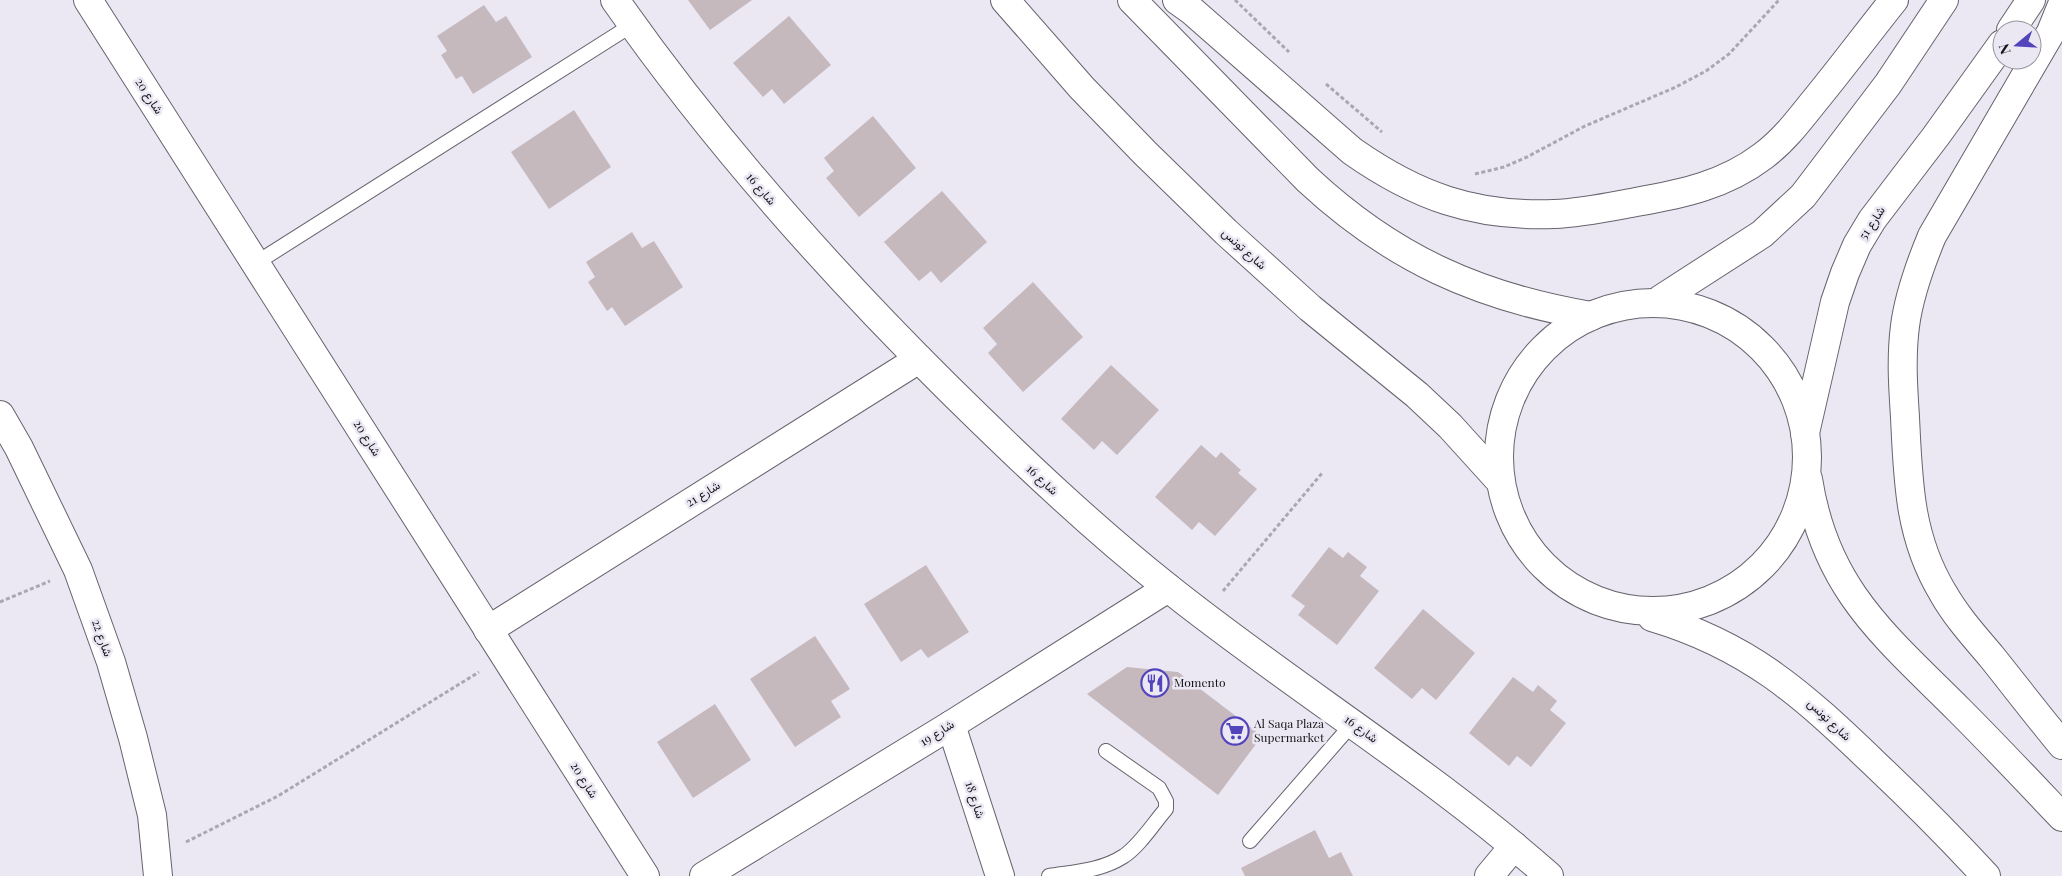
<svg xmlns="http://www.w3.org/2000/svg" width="2062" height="876" viewBox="0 0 2062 876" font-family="'Playfair Display',Vazirmatn,serif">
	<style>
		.building { fill: #c6b9be }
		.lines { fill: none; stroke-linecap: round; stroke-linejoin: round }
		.lane-casing { stroke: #66636d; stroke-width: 16 }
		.street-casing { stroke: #66636d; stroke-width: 30 }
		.secondary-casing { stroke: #66636d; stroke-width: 30 }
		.primary-casing { stroke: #66636d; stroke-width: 30 }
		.path { stroke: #aaa7b1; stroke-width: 3; stroke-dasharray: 4 2.5; stroke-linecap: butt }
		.lane { stroke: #fff; stroke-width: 14 }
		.street { stroke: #fff; stroke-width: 28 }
		.secondary { stroke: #fff; stroke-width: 28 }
		.primary { stroke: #fff; stroke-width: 28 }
		.labels { text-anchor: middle; stroke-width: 5; stroke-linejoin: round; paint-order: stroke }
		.street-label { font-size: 12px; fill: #151418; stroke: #ebe8f4 }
		.poi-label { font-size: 12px; fill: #151418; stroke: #ebe8f4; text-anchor: start }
	</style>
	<rect width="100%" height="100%" fill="#ebe8f4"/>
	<g class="building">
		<path d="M688,0H752L710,30Z"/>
		<path d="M484,5L496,22L506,16L532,57L473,94L462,76L456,79L441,55L447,51L437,36Z"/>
		<path d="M789,16L831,65L784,104L772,89L763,97L733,63Z"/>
		<path d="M574,110L611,167L549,209L511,152Z"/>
		<path d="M873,116L916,168L859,217L826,178L834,171L824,158Z"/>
		<path d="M942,191L987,242L941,283L931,271L919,281L884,242Z"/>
		<path d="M632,232L642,248L654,241L683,287L625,326L612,307L607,311L588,282L595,277L586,262Z"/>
		<path d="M1033,282L1083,337L1023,392L988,353L997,344L983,328Z"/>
		<path d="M1111,365L1159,410L1117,455L1102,441L1094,450L1061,419Z"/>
		<path d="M1201,445L1216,458L1221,452L1241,470L1238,473L1257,489L1215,536L1199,522L1192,530L1155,497Z"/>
		<path d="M1329,547L1343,558L1348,552L1367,567L1360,576L1379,591L1337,645L1298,615L1305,606L1291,596Z"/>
		<path d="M926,565L969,632L928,658L921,649L901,662L864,604Z"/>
		<path d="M1423,609L1475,653L1436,700L1422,688L1412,699L1374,668Z"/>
		<path d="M815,636L850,689L831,701L841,717L795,747L750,679Z"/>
		<path d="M1127,667L1178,672L1262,736L1218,795L1087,694Z"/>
		<path d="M1513,677L1533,692L1538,685L1557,701L1550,710L1566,723L1531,767L1517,756L1509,766L1469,733Z"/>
		<path d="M715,704L751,760L693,798L657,742Z"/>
		<path d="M1315,830L1329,858L1341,852L1353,876H1245L1241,868Z"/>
	</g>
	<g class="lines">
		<g class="lane-casing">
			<g id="lane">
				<path d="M256,263L632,25"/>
				<path d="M1250,841L1353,723"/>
				<path d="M1049,876C1074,872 1101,871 1124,856C1140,845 1153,824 1166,809V801L1159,788L1106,751"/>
			</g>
		</g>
		<g class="street-casing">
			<g id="street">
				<path d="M88,0L645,876"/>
				<path d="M615,0C713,140 826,267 947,387C1018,457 1089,525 1167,587C1292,687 1429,770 1549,876"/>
				<path d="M488,630L919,359"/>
				<path d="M951,725L1000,876"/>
				<path d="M704,876L951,725L1168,588"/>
				<path d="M1489,876L1514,846"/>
			</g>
		</g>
		<g class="secondary-casing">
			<g id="secondary">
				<path d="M2011,30L2031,0"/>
				<path d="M1661,299L1762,234L1803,196L1888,84L1944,0"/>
				<path d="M0,415L19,448L78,570L111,662L133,738L152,815L158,876"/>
				<path d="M1805,433L1835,302L1845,273L1857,245L1872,220L1936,136L2002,44"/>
			</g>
		</g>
		<g class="primary-casing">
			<g id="primary">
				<path d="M1005,0L1082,88L1145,153L1226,232L1310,308L1417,395L1450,426L1499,480"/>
				<path d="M1132,0L1308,180C1392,258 1478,297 1591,316"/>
				<path d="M1177,0L1191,10L1352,151C1416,196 1474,217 1554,214C1581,213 1609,207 1636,202C1682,194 1725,185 1763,156C1782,142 1797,123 1812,104C1840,70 1866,35 1894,0"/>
				<path d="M2062,5L2051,32L1932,236C1920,265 1909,295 1905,326C1901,357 1903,387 1905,417C1908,481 1909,537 1943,593C1956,616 1974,636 1991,656C2015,686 2038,716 2062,745"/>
				<circle cx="1653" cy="457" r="154"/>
				<path d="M1808,479C1825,589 1885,636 1959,710C1994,745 2028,781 2062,817"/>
				<path d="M1652,617C1750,646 1803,695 1874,763C1912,799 1950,837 1986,876"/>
			</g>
		</g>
		<g class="path">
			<path d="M1235,0L1289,52"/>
			<path d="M1326,84L1382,132"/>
			<path d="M1475,174L1504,167L1527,157L1585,126L1676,87L1706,71L1729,54L1779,0"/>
			<path d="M1223,591L1323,472"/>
			<path d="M0,602L50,581"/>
			<path d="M186,842L278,796L479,672"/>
		</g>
		<use href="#lane" class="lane"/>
		<use href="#street" class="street"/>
		<use href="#secondary" class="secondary"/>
		<use href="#primary" class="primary"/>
	</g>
	<defs>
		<g id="restaurant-ring" transform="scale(1.4375)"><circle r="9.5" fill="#ebe8f4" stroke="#5245bc" stroke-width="1.5"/><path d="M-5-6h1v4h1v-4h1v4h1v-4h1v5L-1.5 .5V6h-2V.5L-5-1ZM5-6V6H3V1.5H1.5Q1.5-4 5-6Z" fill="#5245bc"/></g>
		<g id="supermarket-ring" transform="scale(1.4375)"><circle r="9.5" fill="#ebe8f4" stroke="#5245bc" stroke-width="1.5"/><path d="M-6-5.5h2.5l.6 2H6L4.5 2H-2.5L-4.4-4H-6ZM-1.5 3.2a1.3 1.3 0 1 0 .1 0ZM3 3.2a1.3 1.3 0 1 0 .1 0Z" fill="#5245bc"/></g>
	</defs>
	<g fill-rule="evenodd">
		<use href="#restaurant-ring" x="1155" y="683"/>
		<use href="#supermarket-ring" x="1235" y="731"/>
	</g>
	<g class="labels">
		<g class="street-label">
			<text transform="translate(149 96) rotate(57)" y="4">شارع 20</text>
			<text transform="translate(761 189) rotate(49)" y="4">شارع 16</text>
			<text transform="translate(1872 223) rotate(-57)" y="4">شارع 51</text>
			<text transform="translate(1244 249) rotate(42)" y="4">شارع تونس</text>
			<text transform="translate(367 438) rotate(58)" y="4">شارع 20</text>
			<text transform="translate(1042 480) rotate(43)" y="4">شارع 16</text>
			<text transform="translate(703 494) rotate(-32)" y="4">شارع 21</text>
			<text transform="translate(102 638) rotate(70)" y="4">شارع 22</text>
			<text transform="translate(1829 720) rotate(43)" y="4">شارع تونس</text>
			<text transform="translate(1361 729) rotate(36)" y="4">شارع 16</text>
			<text transform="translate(937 733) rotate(-32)" y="4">شارع 19</text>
			<text transform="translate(584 780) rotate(58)" y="4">شارع 20</text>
			<text transform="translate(975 800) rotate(72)" y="4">شارع 18</text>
		</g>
		<g class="poi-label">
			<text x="1174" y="687">Momento</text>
			<text x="1254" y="728">Al Saqa Plaza<tspan x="1254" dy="14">Supermarket</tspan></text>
		</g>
	</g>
	<g transform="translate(2017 45) rotate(252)"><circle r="24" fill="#ebe8f4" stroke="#95939c"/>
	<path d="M0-4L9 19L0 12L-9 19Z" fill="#5245bc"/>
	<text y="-8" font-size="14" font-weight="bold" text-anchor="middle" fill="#151418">N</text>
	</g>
</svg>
